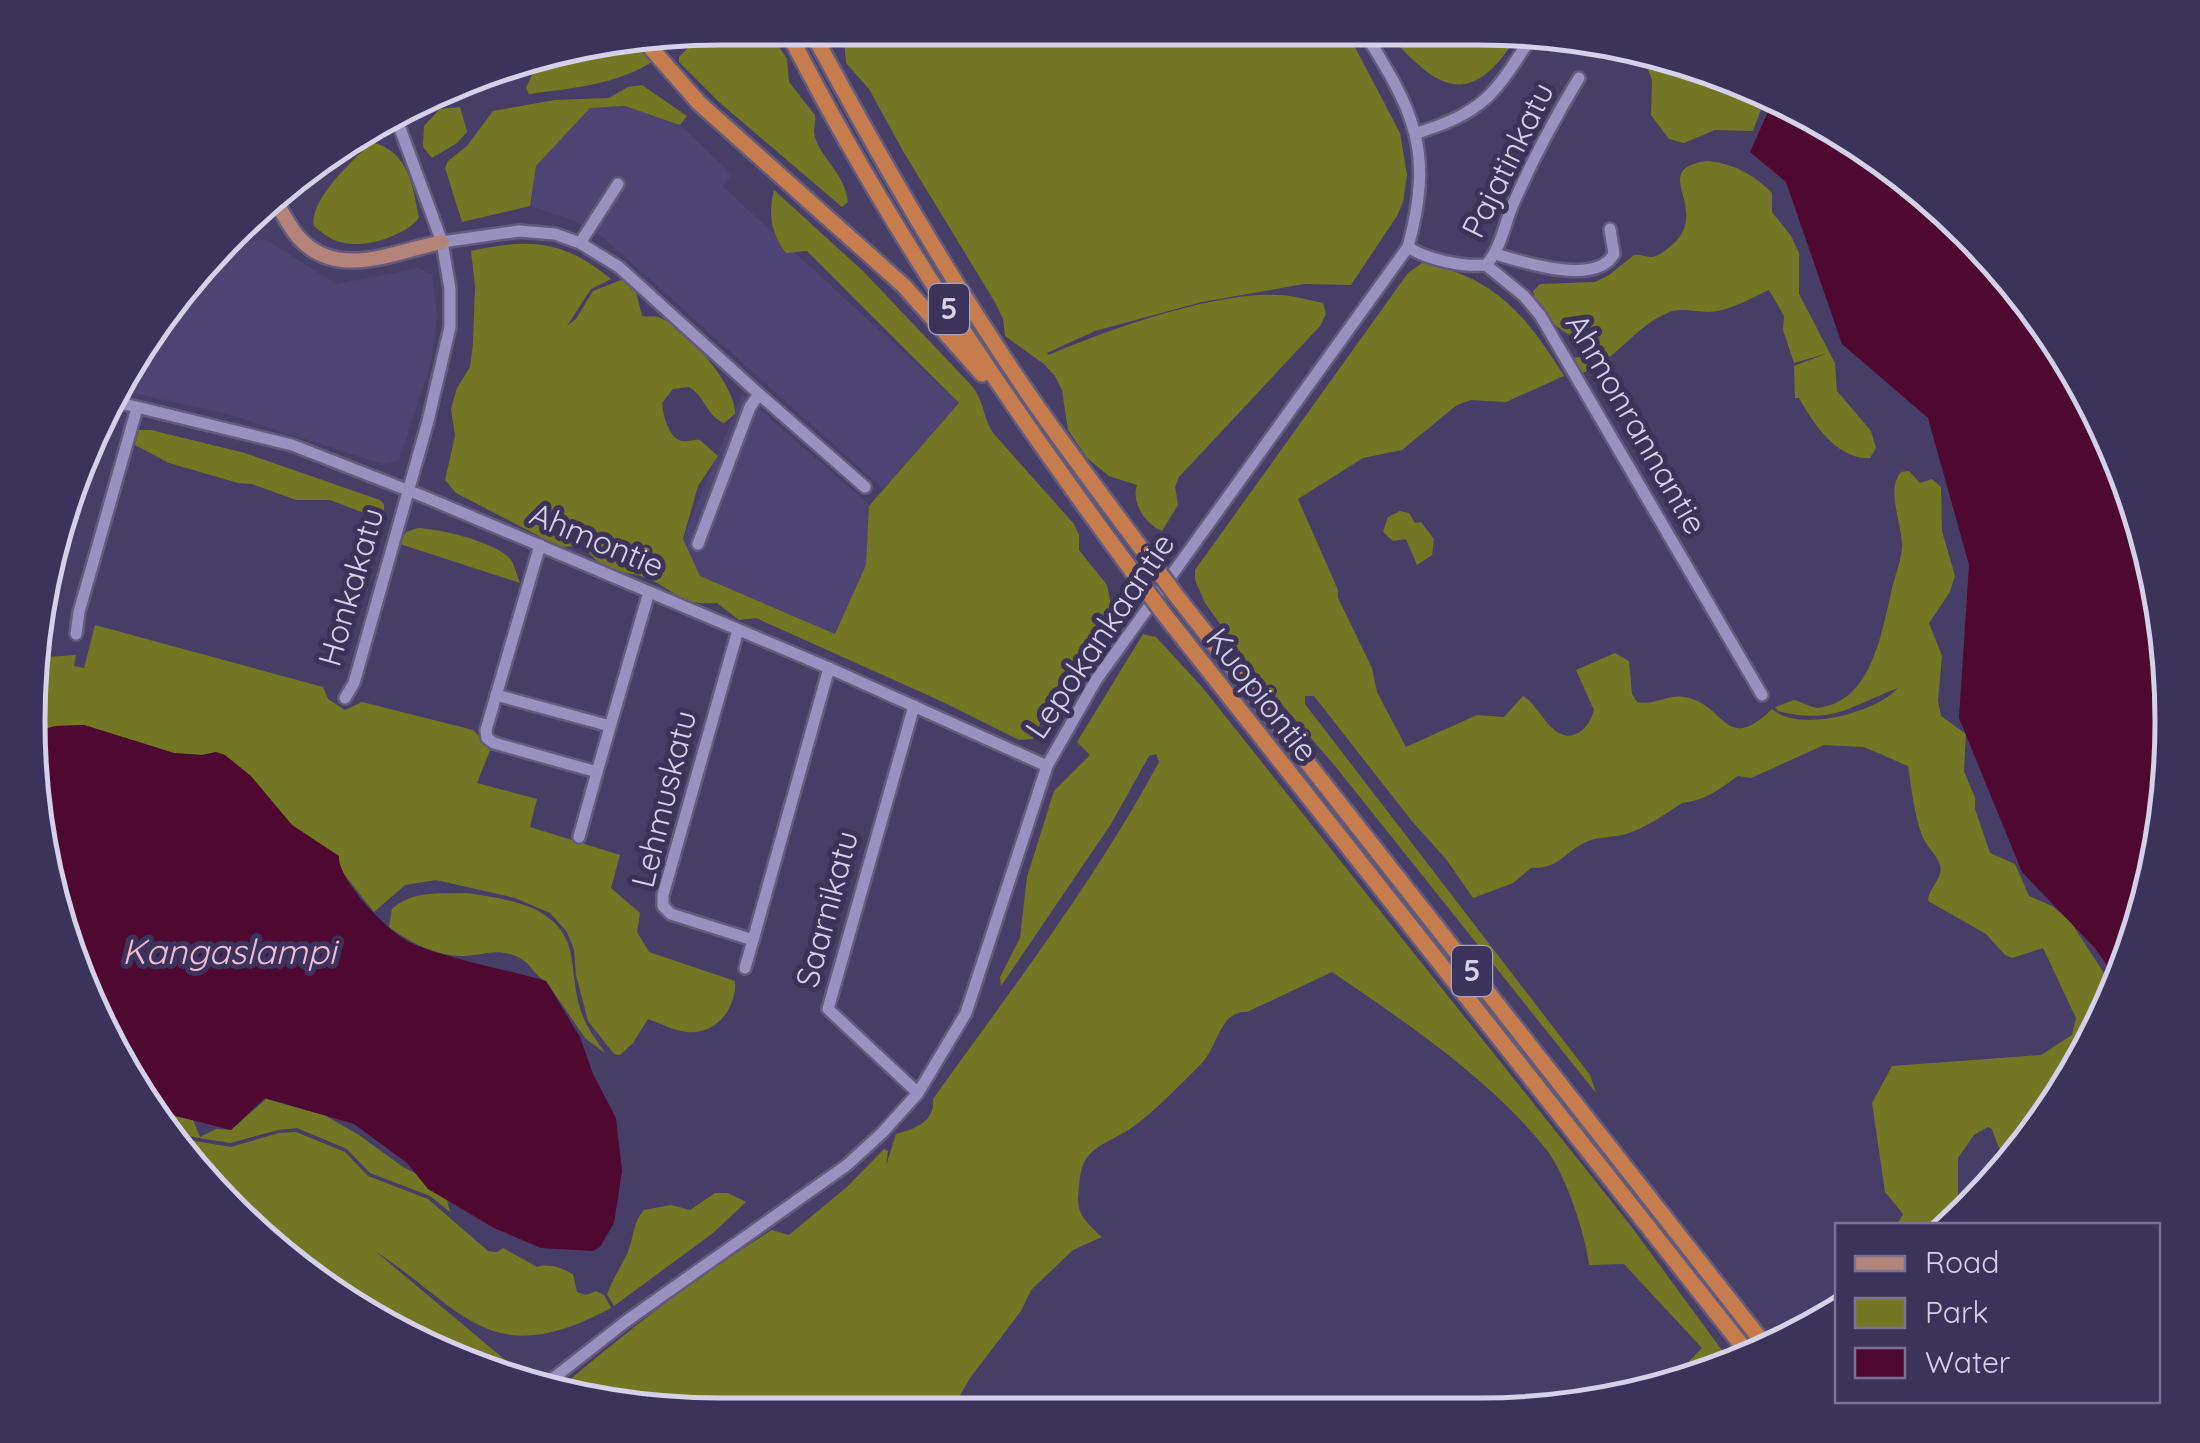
<svg xmlns="http://www.w3.org/2000/svg" width="2200" height="1443" viewBox="0 0 2200 1443" font-family="Quicksand,sans-serif">
	<style>
		.built { fill: #4e4473 }
		.green { fill: #737724 }
		.water { fill: #4f0830 }
		.lines { fill: none; stroke-linecap: round; stroke-linejoin: round }
		.minor-casing { stroke: #635b7c; stroke-width: 16 }
		.major-casing { stroke: #635b7c; stroke-width: 19 }
		.highway-casing { stroke: #635b7c; stroke-width: 20 }
		.minor { stroke: #9991bf; stroke-width: 11 }
		.major { stroke: #b4847b; stroke-width: 14 }
		.highway { stroke: #c67c4d; stroke-width: 15 }
		.highway-bridge-casing { stroke: #635b7c; stroke-width: 20; stroke-linecap: butt }
		.highway-bridge { stroke: #c67c4d; stroke-width: 15 }
		.labels { text-anchor: middle; stroke-width: 10; stroke-linejoin: round; paint-order: stroke }
		.shield { fill: #3c335a; stroke: #a7a2be; stroke-width: 2.5 }
		.shield-label { font-size: 30px; font-weight: bold; fill: #d5d1e9 }
		.street-label { font-size: 32px; fill: #d5d1e9; stroke: #3c335a }
		.water-label { font-size: 35px; font-style: italic; fill: #f1bdd2; stroke: #3c335a }
		.rim { fill: none; stroke: #d5d1e9; stroke-width: 5 }
	</style>
	<rect width="100%" height="100%" fill="#463e66"/>
	<g class="built">
		<path d="M625,106L680,125L732,174L722,186L959,403L883,489L603,237L575,221L530,206L536,166L590,108Z"/>
		<path d="M265,239L336,284L419,268L432,274L437,315L432,359L399,460L382,464L228,414L119,390L171,299L228,245Z"/>
		<path d="M742,394L887,520L846,640L673,564Z"/>
	</g>
	<g class="green">
		<path d="M722,28H767L787,59L789,82L815,115C816,121 814,126 814,132C816,154 845,172 848,202L842,207L719,102L679,62V57L706,30Z"/>
		<path d="M843,28L1347,32L1400,133L1407,175L1403,202L1397,216L1351,285L1304,284L1202,302L1095,331L1047,353L1049,355C1107,330 1214,292 1277,295C1292,295 1308,300 1323,303L1326,314L1320,326L1179,477L1175,487L1178,505L1162,531C1145,524 1131,502 1137,485L1109,476L1087,458L1068,430L1062,390L1055,376L1044,364L1005,336L1003,319L996,304L903,151L869,89L846,63Z"/>
		<path d="M1387,32L1519,33C1472,110 1439,93 1387,32Z"/>
		<path d="M630,43L647,51L655,60C617,85 573,88 529,94L526,88L534,71L556,63L600,58Z"/>
		<path d="M1643,56L1767,93L1753,131L1715,130L1684,143L1669,139L1651,115L1652,80Z"/>
		<path d="M642,85L687,116L680,125L625,106L590,108L536,166L530,206L462,222L445,168L448,161L467,146L493,111L555,100L609,98L628,87Z"/>
		<path d="M460,107L467,132L457,143L432,158L423,147L424,126L440,109Z"/>
		<path d="M372,142C409,152 413,186 419,218C402,238 359,251 334,240C327,237 320,231 314,226C309,200 353,160 372,142Z"/>
		<path d="M1706,161C1730,162 1755,175 1772,193V212L1791,236L1799,253V294L1835,363L1837,391L1871,431L1876,448L1870,458C1837,460 1813,423 1799,398H1795L1794,366L1828,353L1794,363L1783,330L1784,316L1769,290C1753,297 1736,307 1718,311C1700,315 1682,305 1665,314C1633,329 1618,358 1583,373V377L1571,358L1583,357L1590,345C1565,333 1540,321 1533,291L1540,284L1595,282L1609,275L1634,255C1640,254 1645,257 1650,257C1658,257 1666,250 1672,245C1713,209 1647,170 1706,161Z"/>
		<path d="M774,190L864,272L972,386C986,405 982,417 994,434L1074,524L1079,535V550L1107,585L1111,605L1102,626L1065,670L1033,739L1019,740L943,702L756,618L739,620L717,603C678,606 677,590 644,577C630,572 618,574 605,567C596,562 590,552 581,546L560,547L456,493L445,480L455,436L451,409L457,388L470,367L473,344L475,286L471,251C529,238 564,240 611,279L591,289L567,326L576,319L593,291L626,278L636,292L642,316C647,317 653,316 658,317C683,324 738,387 735,414L724,423C707,417 705,396 689,387L673,389L662,403C663,414 668,438 682,441C688,442 694,439 700,440L718,456L698,486L683,539L700,576L835,634L866,565L869,506L959,403L807,251L786,253C771,234 768,213 774,190Z"/>
		<path d="M1422,263C1494,276 1527,316 1564,376L1506,402L1471,400L1457,405L1402,450L1363,458L1298,499L1338,590V598L1372,668L1377,692L1406,747L1477,715L1504,717L1523,696C1541,706 1554,750 1581,731C1588,726 1591,719 1594,710L1576,670L1615,653L1629,661L1632,694L1637,702C1654,706 1668,694 1684,697C1726,703 1724,756 1772,709C1799,734 1877,712 1898,688C1850,706 1833,725 1778,711L1775,707L1794,700C1804,702 1812,710 1823,707C1872,698 1882,631 1891,593C1894,578 1901,562 1902,548C1903,524 1885,491 1901,472L1909,471L1920,483L1932,479L1941,487L1942,531L1955,576L1950,592L1929,623L1942,656L1938,701L1941,716L1966,734L1964,771L1975,798V809L1990,853L2015,864L2029,896L2052,906L2070,921L2115,990L2079,1069L2060,1096C2017,1100 2029,1124 2019,1152C2000,1161 1997,1142 1992,1129L1988,1127L1974,1135L1958,1158V1200L1940,1225H1897L1903,1214L1885,1192L1872,1103L1892,1066L2041,1055L2072,1035L2076,1018L2043,948L2012,958L2005,955L1986,934L1928,901C1928,888 1944,878 1940,865C1937,855 1927,847 1923,838C1914,815 1912,790 1908,766L1864,747L1824,745L1751,778L1738,776C1718,790 1707,800 1682,803C1664,815 1647,827 1626,834C1613,838 1599,836 1586,842C1561,854 1561,868 1531,868L1513,883L1473,898L1446,859L1411,820L1314,696H1305V704L1590,1075L1596,1093L1335,766L1257,675L1205,603L1195,580V570L1408,273Z"/>
		<path d="M139,430H151L245,453L380,500L384,504V512L372,516L330,500H296L252,484L238,483L169,463L135,445Z"/>
		<path d="M1400,511L1409,513L1415,523L1421,522L1434,539L1432,555L1417,565L1406,539L1393,541L1383,532L1388,517Z"/>
		<path d="M418,528C440,529 497,542 511,560C515,566 517,576 520,583L400,544L406,532Z"/>
		<path d="M95,625L323,687L328,699L345,710L362,702L473,730L491,748L477,783L537,799L530,827L620,855L611,888L640,913L637,932L649,952L735,981C737,1008 716,1035 687,1032C674,1031 660,1023 648,1019L633,1043L620,1055L614,1054L588,1021L576,975L574,950L567,932L550,913L515,898L436,880L405,885L374,912L339,868V858L292,825L216,752L202,755L174,753L84,725L55,726L35,732L29,676L33,658L76,655L74,666L84,668Z"/>
		<path d="M1143,634L1156,637L1202,687L1631,1226L1732,1364L1660,1391L1702,1348L1624,1264L1589,1265C1586,1235 1565,1173 1546,1149C1488,1077 1408,1024 1332,972L1247,1012C1220,1010 1218,1047 1201,1064C1179,1086 1157,1109 1133,1127C1120,1136 1105,1141 1093,1151C1084,1159 1082,1166 1080,1177C1076,1210 1076,1213 1102,1237L1073,1250L1031,1290L1021,1311L970,1378L951,1411L630,1409L560,1388C627,1331 697,1276 772,1230L789,1235L848,1186L884,1149L888,1151L886,1166L896,1134C914,1129 935,1123 933,1099C1011,990 1095,881 1159,762L1156,754L1149,756L1111,824L1001,986L1000,977L1020,938L1027,877L1054,791L1090,755L1077,742Z"/>
		<path d="M466,893C505,899 558,904 570,950C575,973 574,997 584,1019C589,1031 598,1042 605,1053L585,1038L546,981C532,975 532,960 510,954C493,949 479,956 462,956C436,956 409,942 389,927L392,909C412,890 441,894 466,893Z"/>
		<path d="M266,1099L324,1115L359,1135L403,1167L444,1188L450,1212L430,1196L370,1173L347,1149L297,1128L278,1130L230,1143L175,1134L146,1100L169,1115L193,1120L200,1137L216,1129L231,1130Z"/>
		<path d="M296,1132L345,1152L368,1176L428,1199L488,1251L497,1252L503,1248L537,1267C549,1263 562,1268 573,1274L577,1292L586,1295L596,1291L604,1295L611,1308C490,1373 466,1311 375,1251L522,1374L415,1344L264,1243L177,1138L231,1147L279,1133Z"/>
		<path d="M715,1193H728L746,1202L713,1233L614,1306L607,1294C613,1279 619,1270 626,1256C634,1241 632,1223 644,1210L671,1205L690,1210Z"/>
	</g>
	<g class="water">
		<path d="M1775,96L1785,99L1937,200L2029,299L2101,415L2149,542L2171,677L2166,813L2135,945L2119,982L2094,947L2022,872L1959,718L1969,565L1928,418L1842,344L1786,182L1750,152Z"/>
		<path d="M84,725L174,753L202,755L216,752L225,755L251,776L292,825L339,856C337,880 390,934 411,943C448,959 505,969 546,981L580,1037L593,1074L616,1118L622,1171L614,1223L600,1247L593,1251L541,1248L494,1228L428,1189L407,1163L354,1124L265,1098L231,1130L176,1116L140,1092L120,1059L114,1031L99,1017L51,901L35,732L55,726Z"/>
	</g>
	<g class="lines">
		<g class="minor-casing">
			<g id="minor">
				<path d="M1417,133C1487,111 1495,93 1534,33"/>
				<path d="M442,242L519,231L555,234L580,243L619,267L759,394L750,407L698,544"/>
				<path d="M580,243L618,184"/>
				<path d="M1408,247C1428,260 1462,267 1486,265L1524,296L1540,315L1762,695"/>
				<path d="M1496,254C1525,263 1596,286 1614,254L1610,229"/>
				<path d="M1486,265C1502,247 1504,224 1514,202C1533,159 1554,119 1579,78"/>
				<path d="M759,394L865,487"/>
				<path d="M112,401L292,445L425,497L829,668L1047,766"/>
				<path d="M540,545L486,730L487,738L494,743L597,772L649,592"/>
				<path d="M738,630L663,895V906L671,914L753,940L829,668"/>
				<path d="M76,634L79,612L137,408"/>
				<path d="M496,695L610,726"/>
				<path d="M345,698L354,683L428,421L450,327V289L442,242L395,115"/>
				<path d="M914,706L828,1009L918,1093"/>
				<path d="M579,837L597,772"/>
				<path d="M745,968L753,940"/>
				<path d="M546,1384L625,1322L847,1165L882,1133L918,1093L966,1013L1047,766L1096,680L1408,247C1434,151 1415,113 1364,32"/>
			</g>
		</g>
		<g class="major-casing">
			<g id="major">
				<path d="M423,102L539,58"/>
				<path d="M275,201C284,214 290,229 301,240C340,280 396,251 442,242"/>
			</g>
		</g>
		<g class="highway-casing">
			<g id="highway">
				<path d="M786,28C884,222 1006,400 1135,575"/>
				<path d="M810,28C876,152 946,273 1025,389C1064,446 1106,501 1147,556"/>
				<path d="M644,40L699,103L904,286L982,374"/>
				<path d="M1175,594L1769,1350"/>
				<path d="M1164,614L1751,1357"/>
			</g>
		</g>
		<use href="#minor" class="minor"/>
		<use href="#major" class="major"/>
		<use href="#highway" class="highway"/>
		<g class="highway-bridge-casing">
			<g id="highway-bridge">
				<path d="M1147,556L1175,594"/>
				<path d="M1135,575L1164,614"/>
			</g>
		</g>
		<use href="#highway-bridge" class="highway-bridge"/>
	</g>
	<g class="labels">
		<g class="shield">
			<rect x="929" y="284" width="40" height="50" rx="8"/>
			<rect x="1452" y="946" width="40" height="50" rx="8"/>
		</g>
		<g class="shield-label">
			<text x="949" y="319">5</text>
			<text x="1472" y="981">5</text>
		</g>
		<g class="street-label">
			<text transform="translate(1508 160) rotate(-64)" y="11">Pajatinkatu</text>
			<text transform="translate(1636 424) rotate(60)" y="11">Ahmonrannantie</text>
			<text transform="translate(597 540) rotate(23)" y="11">Ahmontie</text>
			<text transform="translate(351 587) rotate(-74)" y="11">Honkakatu</text>
			<text transform="translate(1100 636) rotate(-56)" y="11">Lepokankaantie</text>
			<text transform="translate(1262 695) rotate(52)" y="11">Kuopiontie</text>
			<text transform="translate(664 799) rotate(-76)" y="11">Lehmuskatu</text>
			<text transform="translate(827 909) rotate(-75)" y="11">Saarnikatu</text>
		</g>
		<g class="water-label">
			<text x="229" y="964">Kangaslampi</text>
		</g>
	</g>
	<path d="M0 0H2200V1443H0ZM721 45H1479A676 676 0 0 1 2155 721V722A676 676 0 0 1 1479 1398H721A676 676 0 0 1 45 722V721A676 676 0 0 1 721 45Z" fill="#3c335a" fill-rule="evenodd"/>
	<path class="rim" d="M721 45H1479A676 676 0 0 1 2155 721V722A676 676 0 0 1 1479 1398H721A676 676 0 0 1 45 722V721A676 676 0 0 1 721 45Z"/>
	<rect x="1835" y="1223" width="325" height="180" fill="#3c335a" stroke="#797293" stroke-width="2.5"/>
	<rect x="1855" y="1256" width="50" height="15" fill="#b4847b" stroke="#797293" stroke-width="2.5"/>
	<text x="1925" y="1273" font-size="30" fill="#d5d1e9">Road</text>
	<rect x="1855" y="1298" width="50" height="30" fill="#737724" stroke="#797293" stroke-width="2.5"/>
	<text x="1925" y="1323" font-size="30" fill="#d5d1e9">Park</text>
	<rect x="1855" y="1348" width="50" height="30" fill="#4f0830" stroke="#797293" stroke-width="2.5"/>
	<text x="1925" y="1373" font-size="30" fill="#d5d1e9">Water</text>
</svg>
